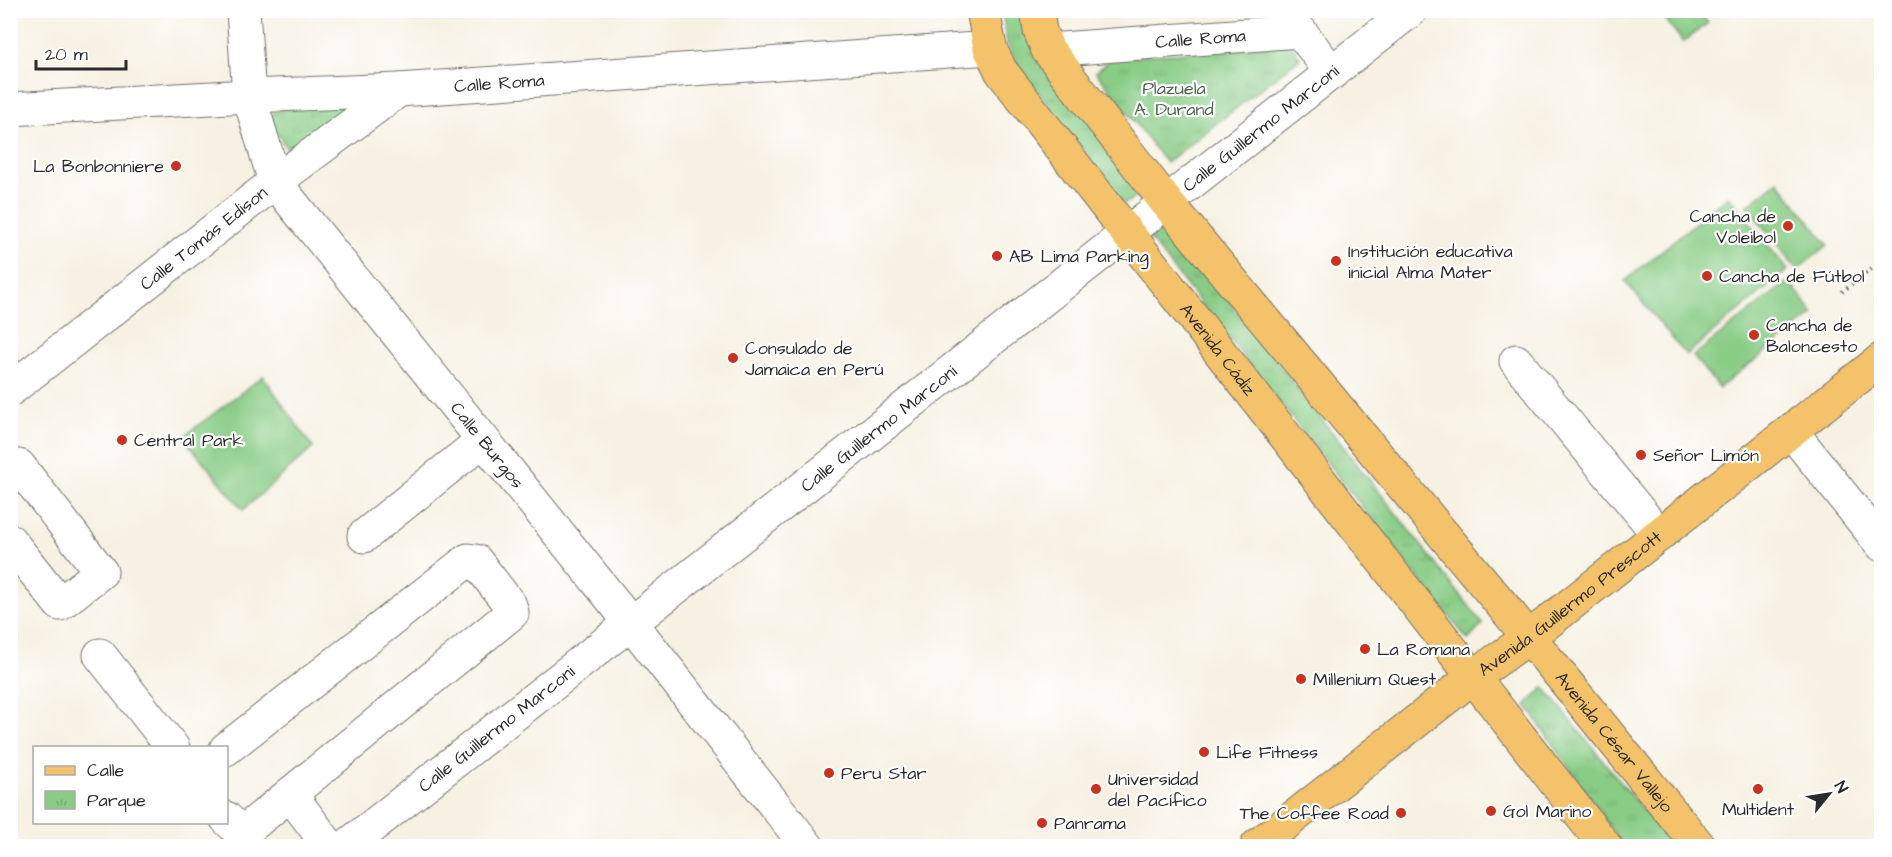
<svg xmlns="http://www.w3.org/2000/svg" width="1892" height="857" viewBox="0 0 1892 857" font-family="'Architects Daughter',sans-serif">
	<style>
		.grass { fill: #88cc85; stroke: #5a7c58; stroke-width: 1.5 }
		.park { fill: url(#park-tufts); stroke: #5a7c58; stroke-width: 1.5 }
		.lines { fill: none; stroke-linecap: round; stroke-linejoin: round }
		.minor-casing { stroke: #72706b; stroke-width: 35 }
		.major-casing { stroke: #72706b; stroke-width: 35 }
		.path { stroke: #72706b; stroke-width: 4; stroke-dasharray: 1.5 4.5; stroke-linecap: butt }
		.minor { stroke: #fff; stroke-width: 33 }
		.major { stroke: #f3c26a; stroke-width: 33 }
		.poi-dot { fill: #c8321e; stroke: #fff; stroke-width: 2 }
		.labels { text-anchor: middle; stroke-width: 4.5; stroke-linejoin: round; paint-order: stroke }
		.street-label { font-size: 18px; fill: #2b2b2b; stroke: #fff }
		.park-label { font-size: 18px; fill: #4c634a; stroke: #fff }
		.poi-label { font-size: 18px; fill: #2b2b2b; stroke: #fff; text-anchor: start }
	</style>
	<defs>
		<pattern id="park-tufts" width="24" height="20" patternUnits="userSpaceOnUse" patternTransform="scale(1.5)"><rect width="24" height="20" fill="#88cc85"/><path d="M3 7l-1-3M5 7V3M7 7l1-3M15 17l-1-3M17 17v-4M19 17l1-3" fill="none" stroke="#76af73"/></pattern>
	</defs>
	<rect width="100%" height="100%" fill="#fff"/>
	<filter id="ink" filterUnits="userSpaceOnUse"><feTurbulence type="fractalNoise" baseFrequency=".0167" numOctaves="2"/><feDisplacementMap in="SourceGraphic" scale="12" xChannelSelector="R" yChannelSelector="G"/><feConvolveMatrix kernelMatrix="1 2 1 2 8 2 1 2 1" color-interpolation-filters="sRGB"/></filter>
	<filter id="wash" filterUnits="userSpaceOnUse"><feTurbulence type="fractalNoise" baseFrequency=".008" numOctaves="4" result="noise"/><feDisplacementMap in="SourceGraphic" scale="24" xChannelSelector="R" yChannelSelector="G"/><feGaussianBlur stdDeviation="1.35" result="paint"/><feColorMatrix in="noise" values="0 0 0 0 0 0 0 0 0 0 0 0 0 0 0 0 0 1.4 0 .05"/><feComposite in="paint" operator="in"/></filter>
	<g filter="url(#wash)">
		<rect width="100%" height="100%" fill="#f6f1e2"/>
		<g class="grass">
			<path d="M1659,11H1699L1708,23L1683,42Z"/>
			<path d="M1778,181L1828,245L1797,270L1747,206Z"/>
			<path d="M1728,196L1788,270L1686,355L1625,281Z"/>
			<path d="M1789,281L1814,314L1719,388L1693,356Z"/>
			<path d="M263,376L313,448L243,510L183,437Z"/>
		</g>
		<g class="park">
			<path d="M1002,11H1020L1028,37L1139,188L1135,198L1123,204L1019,67L1007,43Z"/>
			<path d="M1290,44L1300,58L1166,163L1096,72L1112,58Z"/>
			<path d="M337,102L343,113L303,144L287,149L270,121L274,110Z"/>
			<path d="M1166,221L1483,624L1468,640L1149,238Z"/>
			<path d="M1544,687L1672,846H1623L1526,705Z"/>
		</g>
	</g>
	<g filter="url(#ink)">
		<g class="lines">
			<g class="minor-casing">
				<g id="minor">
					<path id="s1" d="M243,10L249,96L275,182L631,623L807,846"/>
					<path id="s2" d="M1048,50L1300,31L1332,73"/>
					<path id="s3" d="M10,109L249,96L399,90L990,48"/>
					<path d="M1516,361L1659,535"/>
					<path id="s4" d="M10,390L275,182L399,90"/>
					<path d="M1791,431L1882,545"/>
					<path d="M10,473L19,466L101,572L60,604L10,541"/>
					<path d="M364,536L483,440"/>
					<path d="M100,655L173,748"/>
					<path d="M226,749L468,560L476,561L510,605L512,613L246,830L239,831L226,818"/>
					<path d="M290,794L329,846"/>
					<path id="s5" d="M347,846L1411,10"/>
				</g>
			</g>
			<g class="major-casing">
				<g id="major">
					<path id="s6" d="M983,10L990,48L1001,71L1605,846"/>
					<path id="s7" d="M1037,10L1040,31L1048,50L1167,203L1552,665L1699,846"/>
					<path id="s8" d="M1257,846L1473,677L1528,638L1882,359"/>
				</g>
			</g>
			<path class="path" d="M1842,292L1882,261"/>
			<use href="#minor" class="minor"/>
			<use href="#major" class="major"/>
		</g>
	</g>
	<g class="poi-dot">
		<circle cx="176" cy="166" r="6"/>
		<circle cx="1788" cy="226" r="6"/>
		<circle cx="997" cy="256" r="6"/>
		<circle cx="1336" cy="261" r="6"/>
		<circle cx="1707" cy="276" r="6"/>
		<circle cx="1754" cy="335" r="6"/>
		<circle cx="733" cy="358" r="6"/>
		<circle cx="122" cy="440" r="6"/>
		<circle cx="1641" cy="455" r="6"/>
		<circle cx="1365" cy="649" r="6"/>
		<circle cx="1301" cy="679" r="6"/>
		<circle cx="1204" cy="752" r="6"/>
		<circle cx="829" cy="773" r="6"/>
		<circle cx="1096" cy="789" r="6"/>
		<circle cx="1758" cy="789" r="6"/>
		<circle cx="1491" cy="811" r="6"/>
		<circle cx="1401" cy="813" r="6"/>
		<circle cx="1042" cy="823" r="6"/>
	</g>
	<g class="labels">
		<g class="street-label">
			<text dy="6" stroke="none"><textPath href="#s2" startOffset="153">Calle Roma</textPath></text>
			<text dy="6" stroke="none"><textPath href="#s3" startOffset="490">Calle Roma</textPath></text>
			<text dy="6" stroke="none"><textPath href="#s5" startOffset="1162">Calle Guillermo Marconi</textPath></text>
			<text dy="6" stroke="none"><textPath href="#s4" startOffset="246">Calle Tomás Edison</textPath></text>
			<text dy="6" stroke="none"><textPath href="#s6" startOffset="417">Avenida Cádiz</textPath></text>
			<text dy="6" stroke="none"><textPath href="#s5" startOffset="676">Calle Guillermo Marconi</textPath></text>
			<text dy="6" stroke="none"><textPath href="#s1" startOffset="514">Calle Burgos</textPath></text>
			<text dy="6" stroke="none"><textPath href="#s8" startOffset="396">Avenida Guillermo Prescott</textPath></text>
			<text dy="6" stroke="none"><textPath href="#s5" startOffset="190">Calle Guillermo Marconi</textPath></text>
			<text dy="6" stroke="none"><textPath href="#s7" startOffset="936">Avenida César Vallejo</textPath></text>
		</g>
		<g class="park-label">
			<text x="1174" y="94">Plazuela<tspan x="1174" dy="21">A. Durand</tspan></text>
		</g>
		<g class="poi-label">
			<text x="164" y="172" text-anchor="end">La Bonbonniere</text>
			<text x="1776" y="222" text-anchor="end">Cancha de<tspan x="1776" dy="21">Voleibol</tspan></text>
			<text x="1348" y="257">Institución educativa<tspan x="1348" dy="21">inicial Alma Mater</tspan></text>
			<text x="1009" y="262">AB Lima Parking</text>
			<text x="1719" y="282">Cancha de Fútbol</text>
			<text x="1766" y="331">Cancha de<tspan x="1766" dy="21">Baloncesto</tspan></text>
			<text x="745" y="354">Consulado de<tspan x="745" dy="21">Jamaica en Perú</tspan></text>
			<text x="134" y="446">Central Park</text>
			<text x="1653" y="461">Señor Limón</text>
			<text x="1377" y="655">La Romana</text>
			<text x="1313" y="685">Millenium Quest</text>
			<text x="1216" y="758">Life Fitness</text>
			<text x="841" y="779">Peru Star</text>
			<text x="1108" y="785">Universidad<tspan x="1108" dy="21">del Pacífico</tspan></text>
			<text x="1758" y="815" text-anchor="middle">Multident</text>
			<text x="1503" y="817">Gol Marino</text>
			<text x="1389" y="819" text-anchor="end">The Coffee Road</text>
			<text x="1054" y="829">Panrama</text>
		</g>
	</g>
	<rect width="1892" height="857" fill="none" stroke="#fff" stroke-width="36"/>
	<rect x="33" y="746" width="195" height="78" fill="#ffffff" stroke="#aaaaaa" stroke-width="1.5"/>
	<rect x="45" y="766" width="30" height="9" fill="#f3c26a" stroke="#aaaaaa" stroke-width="1.5"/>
	<text x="87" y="776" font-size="18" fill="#2b2b2b">Calle</text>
	<rect x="45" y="791" width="30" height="18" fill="url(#park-tufts)" stroke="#aaaaaa" stroke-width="1.5"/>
	<text x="87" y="806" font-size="18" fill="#2b2b2b">Parque</text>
	<g transform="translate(1829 794) rotate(60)" stroke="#ffffff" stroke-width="4.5" paint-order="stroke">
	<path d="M0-4.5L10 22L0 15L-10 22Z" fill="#2b2b2b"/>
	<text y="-9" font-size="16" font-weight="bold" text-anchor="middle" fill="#2b2b2b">N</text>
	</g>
	<path d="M36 60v9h90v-9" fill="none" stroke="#2b2b2b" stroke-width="3"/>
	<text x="45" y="60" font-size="18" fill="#2b2b2b" stroke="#ffffff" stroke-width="4.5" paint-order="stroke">20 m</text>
</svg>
